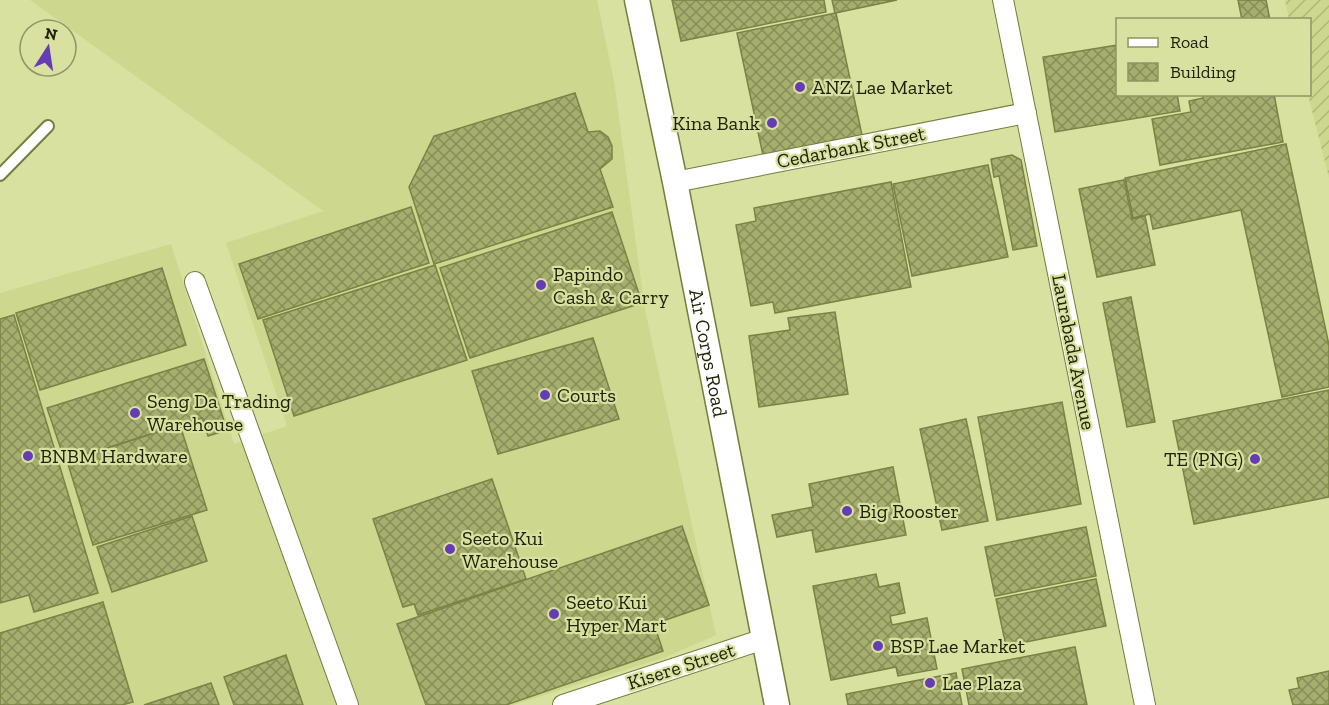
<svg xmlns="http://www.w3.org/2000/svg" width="1329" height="705" viewBox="0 0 1329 705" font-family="'Zilla Slab',serif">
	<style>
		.built { fill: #cdd78e }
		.industrial { fill: url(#industrial-furrows) }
		.building { fill: url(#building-cross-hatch); stroke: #7b8244; stroke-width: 1.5 }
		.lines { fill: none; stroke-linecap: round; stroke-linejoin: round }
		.service-casing { stroke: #757c3d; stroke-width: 14 }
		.minor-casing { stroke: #757c3d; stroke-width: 22 }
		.tertiary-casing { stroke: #757c3d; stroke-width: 27 }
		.service { stroke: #fff; stroke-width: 10 }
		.minor { stroke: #fff; stroke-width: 20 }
		.tertiary { stroke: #fff; stroke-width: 24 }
		.poi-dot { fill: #663cb4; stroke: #d8e19f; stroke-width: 2 }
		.labels { text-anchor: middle; stroke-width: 4.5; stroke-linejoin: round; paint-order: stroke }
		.poi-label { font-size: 20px; fill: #202309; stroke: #d8e19f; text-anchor: start }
		.street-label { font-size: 20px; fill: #202309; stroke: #d8e19f }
	</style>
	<defs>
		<pattern id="industrial-furrows" width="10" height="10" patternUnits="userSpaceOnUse" patternTransform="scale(1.5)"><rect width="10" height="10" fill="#cdd78e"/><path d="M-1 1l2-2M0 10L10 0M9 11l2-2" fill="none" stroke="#b0b879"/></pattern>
		<pattern id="building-cross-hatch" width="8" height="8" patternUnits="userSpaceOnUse" patternTransform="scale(1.5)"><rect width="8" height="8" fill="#a6ae6e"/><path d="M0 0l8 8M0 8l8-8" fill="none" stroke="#878d59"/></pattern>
	</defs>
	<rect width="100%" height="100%" fill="#d8e19f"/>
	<path class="built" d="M30,0H597L614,81L645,310L716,635L666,657L513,705H0V293L171,244L234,444L287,426L226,243L323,211Z"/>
	<path class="industrial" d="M1285,0H1329V178L1308,95L1310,20L1289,19Z"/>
	<g class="building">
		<path d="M672,0H824L826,12L681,41Z"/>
		<path d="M832,0H897L835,13Z"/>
		<path d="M1238,0H1266L1270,20H1242Z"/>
		<path d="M836,13L863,140L764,160L737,33Z"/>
		<path d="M1118,45V94H1177L1180,111L1055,132L1043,57Z"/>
		<path d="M575,93L588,132L600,131L608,137L612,146V159L600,169L613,207L434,264L409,187L434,136Z"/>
		<path d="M1203,94H1274L1283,142L1160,165L1152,119L1191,112L1189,101L1203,98Z"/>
		<path d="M1286,144L1329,345V387L1282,397L1241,210L1153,229L1150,214L1133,218L1125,178Z"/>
		<path d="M1012,155L1021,160L1037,246L1013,250L999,176L994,177L991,159Z"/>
		<path d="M988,165L1008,257L912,276L893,184Z"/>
		<path d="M1124,180L1132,219L1145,216L1155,265L1097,277L1079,189Z"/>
		<path d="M891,182L911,287L775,313L773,302L751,306L736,225L756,221L754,208Z"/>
		<path d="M411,207L429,263L258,319L239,264Z"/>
		<path d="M612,212L642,303L470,358L440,268Z"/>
		<path d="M435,265L467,360L294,416L263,320Z"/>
		<path d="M162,268L186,345L40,390L16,313Z"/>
		<path d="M1131,297L1155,422L1127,427L1103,303Z"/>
		<path d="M835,312L848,394L759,407L749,336L790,330L788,318Z"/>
		<path d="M14,315L98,593L34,612L29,595L0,603V319Z"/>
		<path d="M593,338L619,419L498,454L472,371Z"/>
		<path d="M204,359L227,430L208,436L202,418L65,461L47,408Z"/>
		<path d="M1329,390V497L1194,524L1173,421Z"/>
		<path d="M1062,402L1081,504L997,520L978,417Z"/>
		<path d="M966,419L988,521L942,530L920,429Z"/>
		<path d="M180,425L207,510L93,545L67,461Z"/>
		<path d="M893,467L906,535L816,552L812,530L777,537L772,515L813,507L809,484Z"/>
		<path d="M492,479L526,579L418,615L414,604L403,607L373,519Z"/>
		<path d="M192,516L207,561L112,592L97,547Z"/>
		<path d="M682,526L709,605L654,624L663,651L506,705H426L397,624Z"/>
		<path d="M1086,527L1096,576L995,596L985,547Z"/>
		<path d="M876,574L879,587L899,583L905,613L890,616L892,625L927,618L937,669L898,676L896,667L831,680L813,586Z"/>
		<path d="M1096,579L1106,626L1006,646L996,599Z"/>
		<path d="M103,602L133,702L122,705H0V633Z"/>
		<path d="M1075,647L1087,705H969L962,669Z"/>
		<path d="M286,655L303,705H234L224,677Z"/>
		<path d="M1329,671V705H1293L1289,690L1299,688L1297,678Z"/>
		<path d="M956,673L962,705H848L846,694Z"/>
		<path d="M211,683L219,705H144Z"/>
	</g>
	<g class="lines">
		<g class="service-casing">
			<path id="service" d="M0,175L48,126"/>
		</g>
		<g class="minor-casing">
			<g id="minor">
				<path d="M1003,0L1145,705"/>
				<path d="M675,182L1026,113"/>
				<path d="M195,282L348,705"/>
				<path d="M563,705L764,639"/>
			</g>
		</g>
		<g class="tertiary-casing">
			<g id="tertiary">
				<path id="s1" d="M637,0L675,182L777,705"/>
			</g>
		</g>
		<use href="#service" class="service"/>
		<use href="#minor" class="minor"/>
		<use href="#tertiary" class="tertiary"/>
	</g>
	<g class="poi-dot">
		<circle cx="800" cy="87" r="6"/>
		<circle cx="772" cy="123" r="6"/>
		<circle cx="541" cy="285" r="6"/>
		<circle cx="545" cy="395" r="6"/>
		<circle cx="135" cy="413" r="6"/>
		<circle cx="28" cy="456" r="6"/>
		<circle cx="1255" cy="459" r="6"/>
		<circle cx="847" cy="511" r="6"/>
		<circle cx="450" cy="549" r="6"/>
		<circle cx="554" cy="614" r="6"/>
		<circle cx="878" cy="646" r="6"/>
		<circle cx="930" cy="683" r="6"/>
	</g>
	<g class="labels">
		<g class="poi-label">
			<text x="812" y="94">ANZ Lae Market</text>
			<text x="760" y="130" text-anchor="end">Kina Bank</text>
			<text x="553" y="281">Papindo<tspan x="553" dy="23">Cash &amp; Carry</tspan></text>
			<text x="557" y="402">Courts</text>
			<text x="147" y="408">Seng Da Trading<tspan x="147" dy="23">Warehouse</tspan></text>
			<text x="40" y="463">BNBM Hardware</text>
			<text x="1243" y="466" text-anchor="end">TE (PNG)</text>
			<text x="859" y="518">Big Rooster</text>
			<text x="462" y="545">Seeto Kui<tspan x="462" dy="23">Warehouse</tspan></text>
			<text x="566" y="609">Seeto Kui<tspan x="566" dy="23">Hyper Mart</tspan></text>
			<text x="890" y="653">BSP Lae Market</text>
			<text x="942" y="690">Lae Plaza</text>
		</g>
		<g class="street-label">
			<text transform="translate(851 147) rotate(-11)" y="7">Cedarbank Street</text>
			<text dy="7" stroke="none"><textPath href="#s1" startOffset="360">Air Corps Road</textPath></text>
			<text transform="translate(1074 352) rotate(79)" y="7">Laurabada Avenue</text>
			<text transform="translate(681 666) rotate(-18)" y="7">Kisere Street</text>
		</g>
	</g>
	<rect x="1116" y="18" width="195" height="78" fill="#d8e19f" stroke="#8e9563" stroke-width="1.5"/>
	<rect x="1128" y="38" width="30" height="9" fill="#ffffff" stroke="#8e9563" stroke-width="1.5"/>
	<text x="1170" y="48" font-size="18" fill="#202309">Road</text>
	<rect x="1128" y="63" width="30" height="18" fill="url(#building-cross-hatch)" stroke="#8e9563" stroke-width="1.5"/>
	<text x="1170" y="78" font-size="18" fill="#202309">Building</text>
	<g transform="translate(48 48) rotate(12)"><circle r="28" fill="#d8e19f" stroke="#8e9563" stroke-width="1.5"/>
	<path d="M0-4.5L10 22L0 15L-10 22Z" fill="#663cb4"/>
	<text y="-9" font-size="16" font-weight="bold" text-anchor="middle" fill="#202309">N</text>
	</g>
</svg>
